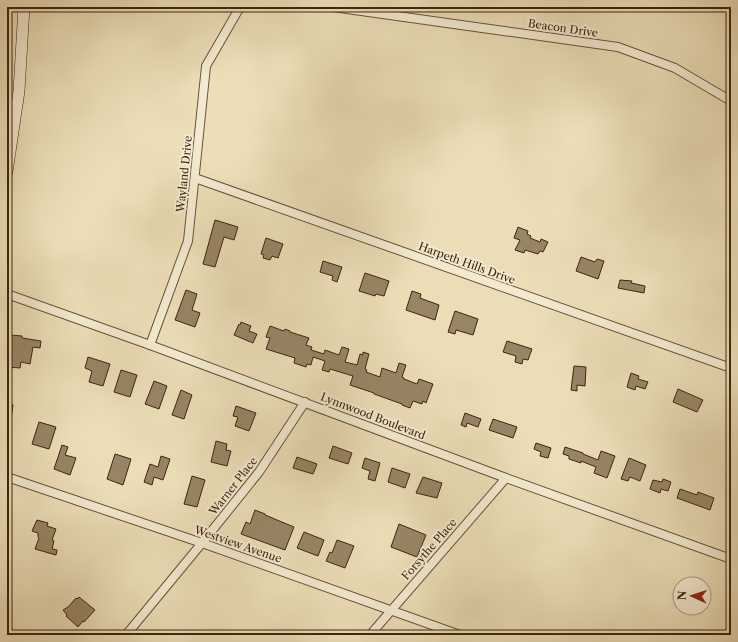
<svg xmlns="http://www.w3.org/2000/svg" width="738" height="642" viewBox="0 0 738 642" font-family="'Libre Caslon Text',serif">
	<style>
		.building { fill: #988566; stroke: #3f240e }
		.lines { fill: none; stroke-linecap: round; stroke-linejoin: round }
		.minor-casing { stroke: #6a5238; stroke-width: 10 }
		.secondary-casing { stroke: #3f240e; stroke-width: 12 }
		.minor { stroke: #f2ead0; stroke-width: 8 }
		.secondary { stroke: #f2ead0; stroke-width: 11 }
		.labels { text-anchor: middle; stroke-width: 4; stroke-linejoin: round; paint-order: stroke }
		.street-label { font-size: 11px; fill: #3f240e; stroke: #f2ead0 }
	</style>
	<rect width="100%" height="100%" fill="#ebdeb7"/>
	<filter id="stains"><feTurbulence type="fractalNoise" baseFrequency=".005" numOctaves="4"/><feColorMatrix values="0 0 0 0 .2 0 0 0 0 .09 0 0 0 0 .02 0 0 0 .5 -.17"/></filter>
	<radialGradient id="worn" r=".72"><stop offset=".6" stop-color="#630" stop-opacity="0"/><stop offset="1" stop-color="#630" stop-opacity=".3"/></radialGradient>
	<g class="building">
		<path d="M215,220L238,227L234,240L224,237L215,267L203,264Z"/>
		<path d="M518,227L528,231L527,234L531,236L530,238L540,242L541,239L548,242L543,252L540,251L538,254L525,250L524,253L515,250L520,240L514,238Z"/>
		<path d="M266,238L283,244L278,258L272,256L270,260L263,258L264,255L261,254Z"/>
		<path d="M581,257L595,262L597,259L604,261L598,279L576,271Z"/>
		<path d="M323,261L342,267L337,282L332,280L333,276L320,272Z"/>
		<path d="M365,273L389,281L384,296L376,294L375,296L359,291Z"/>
		<path d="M620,280L632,281L631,283L645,286L644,293L618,288Z"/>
		<path d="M186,290L197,294L192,310L200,313L195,327L175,320Z"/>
		<path d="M412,291L421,294L420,298L439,305L435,320L406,310Z"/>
		<path d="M455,311L478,319L473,335L456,330L455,334L448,332Z"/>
		<path d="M241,322L251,326L249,331L257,334L253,343L234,335L239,324L240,325Z"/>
		<path d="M270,326L284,331L285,329L290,331V332L309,338L306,345L312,347L311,350L324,354L325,350L339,355L342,347L349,349L345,362L357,365L360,354L363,355V352L369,354L365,369L367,370L366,372L380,377L382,368L396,373L399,363L406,365L402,377L404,378V379L417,384L419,379L433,384L426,403L423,401L422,404L413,401L410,408L402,405V404L374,394V393L350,385L353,376L330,369L329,372L322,370L325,361L313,357L311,365L307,364L306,367L294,363L295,358L266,349L270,338L266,337Z"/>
		<path d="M10,335L22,336V338L41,341L40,348L33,347L30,364L21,362L20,368L7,367V355Z"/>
		<path d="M507,341L532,349L528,360L523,359L522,364L515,362L516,356L503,352Z"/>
		<path d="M88,357L110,364L103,386L89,382L92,371L85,368Z"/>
		<path d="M574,366L586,367L585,386L577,385V391L571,390Z"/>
		<path d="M121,370L137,375L130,397L114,392Z"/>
		<path d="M631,373L639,376L638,379L648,382L645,389L636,386L635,390L627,387Z"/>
		<path d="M154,381L167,386L159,409L145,404Z"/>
		<path d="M678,389L703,400L697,412L673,402Z"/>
		<path d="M181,390L192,395L184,419L172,415Z"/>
		<path d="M7,404L13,405L10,426L7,425Z"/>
		<path d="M236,406L256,413L249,431L235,426L238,417L233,416Z"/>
		<path d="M465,413L481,419L478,427L467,423L466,427L461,425Z"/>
		<path d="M493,419L517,427L513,438L489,430Z"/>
		<path d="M39,422L56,427L49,449L32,444Z"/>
		<path d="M216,441L227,444L226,450L231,451L227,466L211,462Z"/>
		<path d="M536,443L551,448L548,458L540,456L541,452L534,449Z"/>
		<path d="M62,445L68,447L65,455L76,458L70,475L54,469Z"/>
		<path d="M333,446L352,453L348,464L329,458Z"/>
		<path d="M565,447L583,453V454L598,460L601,451L615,456L607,478L594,473L596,467L581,461V463L569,459V456L563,454Z"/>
		<path d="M115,454L131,459L123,485L107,479Z"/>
		<path d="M161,456L170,459L163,480L154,477L152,485L144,482L150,464L158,467Z"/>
		<path d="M297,457L317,464L313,474L293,468Z"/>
		<path d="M365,458L380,463L375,481L368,479L370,471L362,468Z"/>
		<path d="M629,458L646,465L640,481L630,477L628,481L621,479Z"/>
		<path d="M392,468L410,474L405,488L388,482Z"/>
		<path d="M192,476L205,480L197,507L184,504Z"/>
		<path d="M423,477L442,483L437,498L416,493Z"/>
		<path d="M663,479L671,482L668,491L661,489L660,493L650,489L653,480L662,482Z"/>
		<path d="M680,489L697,495L698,492L714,498L710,510L677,498Z"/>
		<path d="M255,510L265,514V515L294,527L285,550L241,534L246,522L250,524Z"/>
		<path d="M37,520L48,523L47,526L56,529L52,540L54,541L52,549L57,550L56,555L35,549L39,538L38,537V533L32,531Z"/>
		<path d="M399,524L426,535L417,557L391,547Z"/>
		<path d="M304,532L324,540L318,556L297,548Z"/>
		<path d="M337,540L354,546L345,568L326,561L330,552L332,553Z"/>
		<path d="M79,597L95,610L84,622L83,621L78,627L66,616L67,615L63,610L68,607L76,598L77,599Z"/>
	</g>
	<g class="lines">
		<g class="minor-casing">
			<g id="minor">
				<path d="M333,7L618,47L675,68L731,101"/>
				<path d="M195,178L731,368"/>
				<path d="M7,294L150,345L506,478L731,559"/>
				<path d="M150,345L188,241L206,66L240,7"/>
				<path d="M7,477L202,543L460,635"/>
				<path d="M126,635L202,543L259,472L305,402"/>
				<path d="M370,635L506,478"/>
			</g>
		</g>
		<g class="secondary-casing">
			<path id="secondary" d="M7,172L19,91L24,7"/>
		</g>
		<use href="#minor" class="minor"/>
		<use href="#secondary" class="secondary"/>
	</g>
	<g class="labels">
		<g class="street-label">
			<text transform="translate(563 28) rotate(8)" y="4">Beacon Drive</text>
			<text transform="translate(184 174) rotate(-84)" y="4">Wayland Drive</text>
			<text transform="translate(467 263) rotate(20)" y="4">Harpeth Hills Drive</text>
			<text transform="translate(373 416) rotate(21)" y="4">Lynnwood Boulevard</text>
			<text transform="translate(233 486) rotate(-52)" y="4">Warner Place</text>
			<text transform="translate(238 544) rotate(19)" y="4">Westview Avenue</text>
			<text transform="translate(429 549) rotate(-49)" y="4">Forsythe Place</text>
		</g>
	</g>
	<rect width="738" height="642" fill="none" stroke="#ebdeb7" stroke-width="24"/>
	<rect x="8" y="8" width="722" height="626" fill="none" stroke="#3f240e" stroke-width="2"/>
	<rect x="12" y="12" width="714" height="618" fill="none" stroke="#3f240e"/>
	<g transform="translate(692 596) rotate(273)"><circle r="19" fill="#f2ead0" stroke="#aa9b82"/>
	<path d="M0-3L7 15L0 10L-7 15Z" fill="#8f2418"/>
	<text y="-6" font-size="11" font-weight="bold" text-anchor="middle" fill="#3f240e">N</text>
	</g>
	<rect width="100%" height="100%" filter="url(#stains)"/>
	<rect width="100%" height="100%" fill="url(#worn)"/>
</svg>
